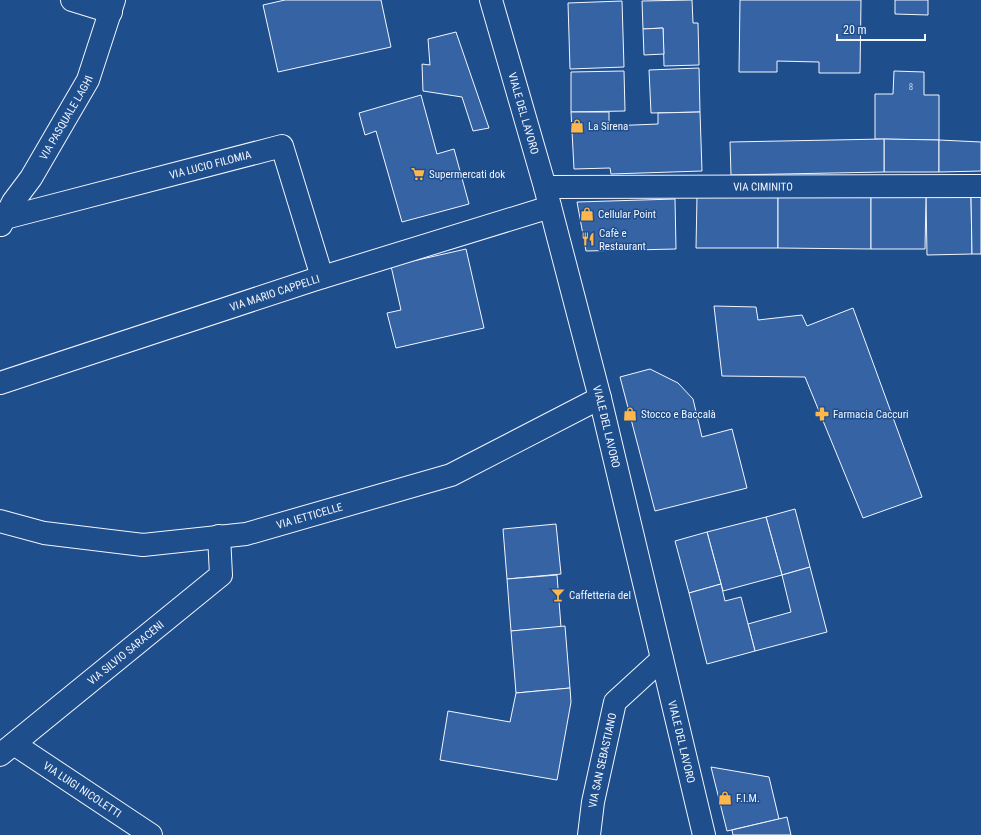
<svg xmlns="http://www.w3.org/2000/svg" width="981" height="835" viewBox="0 0 981 835" font-family="'Roboto Condensed',sans-serif">
	<style>
		.building { fill: #3563a3; stroke: #f2f6ff }
		.lines { fill: none; stroke-linecap: round; stroke-linejoin: round }
		.minor-casing { stroke: #f2f6ff; stroke-width: 24 }
		.major-casing { stroke: #f2f6ff; stroke-width: 24 }
		.minor { stroke: #1f4e8c; stroke-width: 22 }
		.major { stroke: #1f4e8c; stroke-width: 22 }
		.labels { text-anchor: middle; stroke-width: 3; stroke-linejoin: round; paint-order: stroke }
		.number-label { font-size: 9px; fill: #c3d1e8 }
		.street-label { font-size: 11px; fill: #f2f6ff; stroke: #1f4e8c }
		.poi-label { font-size: 11px; fill: #f2f6ff; stroke: #1f4e8c; text-anchor: start }
	</style>
	<rect width="100%" height="100%" fill="#1f4e8c"/>
	<g class="building">
		<path d="M285,0H381L391,47L278,72L263,5Z"/>
		<path d="M692,0L693,23H698L699,65L664,66L663,28L643,29L642,1Z"/>
		<path d="M740,0H861L860,73H819V62L777,61V72H739Z"/>
		<path d="M895,0H928V15L895,14Z"/>
		<path d="M622,1L624,67L570,69L568,3Z"/>
		<path d="M663,28L664,54L644,55L643,29Z"/>
		<path d="M456,32L489,128L473,131L462,97L423,91L422,64L430,65L428,39Z"/>
		<path d="M699,68L700,112L651,113L649,70Z"/>
		<path d="M624,71L625,111L571,112V72Z"/>
		<path d="M894,71L924,72V95H939V140L875,139V94H893Z"/>
		<path d="M421,95L437,154L454,149L469,204L402,222L376,131L365,135L359,113Z"/>
		<path d="M571,112H609V126L658,124V113L700,112L702,171L611,174L610,168L574,169Z"/>
		<path d="M884,139L939,140V172H884Z"/>
		<path d="M884,139V172L731,175L730,142Z"/>
		<path d="M939,140L981,142V171L939,172Z"/>
		<path d="M697,196L778,197V248H696Z"/>
		<path d="M971,196L972,254L927,255L926,197Z"/>
		<path d="M971,196H981V254H972Z"/>
		<path d="M778,197H871V249L778,248Z"/>
		<path d="M871,197H926L925,249H871Z"/>
		<path d="M675,199L676,249L586,251L577,202Z"/>
		<path d="M466,249L484,328L396,348L387,313L401,310L391,266Z"/>
		<path d="M714,306L756,307L758,320L802,315L807,326L853,308L922,497L863,518L805,377L722,376Z"/>
		<path d="M650,369L678,383L693,399L702,437L732,429L747,488L655,511L620,377Z"/>
		<path d="M795,509L810,567L782,575L766,517Z"/>
		<path d="M766,517L782,575L723,591L707,532Z"/>
		<path d="M556,524L561,574L507,579L503,529Z"/>
		<path d="M707,532L721,584L689,593L675,541Z"/>
		<path d="M810,567L827,632L755,651L748,624L791,612L782,575Z"/>
		<path d="M557,575L561,627L511,631L507,579Z"/>
		<path d="M721,584L725,601L741,597L755,651L707,664L689,593Z"/>
		<path d="M565,626L570,688L516,693L511,631Z"/>
		<path d="M570,688L571,702L557,780L440,760L448,711L510,722L516,693Z"/>
		<path d="M711,767L769,777L779,819L727,831Z"/>
		<path d="M787,817L791,835H733L732,830Z"/>
	</g>
	<g class="lines">
		<g class="minor-casing">
			<g id="minor">
				<path d="M72,0L111,12"/>
				<path id="s1" d="M545,187L981,186"/>
				<path id="s2" d="M5,218L282,146L322,277"/>
				<path id="s3" d="M1,225L13,202L31,178L88,80L114,0"/>
				<path id="s4" d="M0,383L313,280L550,207"/>
				<path id="s5" d="M0,521L44,533L143,545L246,534L451,475L600,398"/>
				<path id="s6" d="M14,744L151,835"/>
				<path id="s7" d="M0,755L221,575L219,536"/>
				<path id="s8" d="M589,835L593,802L615,702L662,659"/>
			</g>
		</g>
		<g class="major-casing">
			<g id="major">
				<path id="s9" d="M491,0L545,187L600,398L704,835"/>
			</g>
		</g>
		<use href="#minor" class="minor"/>
		<use href="#major" class="major"/>
	</g>
	<defs>
		<g id="shop-bare" transform="scale(1.08)"><path d="M-5-2.5h2.3a2.7 3.5 0 0 1 5.4 0H5L5.5 6h-11ZM-1.5-2.5h3a1.5 2.3 0 0 0-3 0Z" fill="#ffb74d" stroke="#1f4e8c" stroke-width="2.5" paint-order="stroke"/></g>
		<g id="supermarket-bare" transform="scale(1.08)"><path d="M-6-5.5h2.5l.6 2H6L4.5 2H-2.5L-4.4-4H-6ZM-1.5 3.2a1.3 1.3 0 1 0 .1 0ZM3 3.2a1.3 1.3 0 1 0 .1 0Z" fill="#ffb74d" stroke="#1f4e8c" stroke-width="2.5" paint-order="stroke"/></g>
		<g id="restaurant-bare" transform="scale(1.08)"><path d="M-5-6h1v4h1v-4h1v4h1v-4h1v5L-1.5 .5V6h-2V.5L-5-1ZM5-6V6H3V1.5H1.5Q1.5-4 5-6Z" fill="#ffb74d" stroke="#1f4e8c" stroke-width="2.5" paint-order="stroke"/></g>
		<g id="pharmacy-bare" transform="scale(1.08)"><path d="M-2-6h4v4h4v4h-4v4h-4v-4h-4v-4h4Z" fill="#ffb74d" stroke="#1f4e8c" stroke-width="2.5" paint-order="stroke"/></g>
		<g id="bar-bare" transform="scale(1.08)"><path d="M-6-5H6L.8 .8V4.5H3.5V6h-7V4.5H-.8V.8Z" fill="#ffb74d" stroke="#1f4e8c" stroke-width="2.5" paint-order="stroke"/></g>
	</defs>
	<g fill-rule="evenodd">
		<use href="#shop-bare" x="577" y="126"/>
		<use href="#supermarket-bare" x="418" y="174"/>
		<use href="#shop-bare" x="587" y="214"/>
		<use href="#restaurant-bare" x="588" y="239"/>
		<use href="#shop-bare" x="630" y="414"/>
		<use href="#pharmacy-bare" x="822" y="414"/>
		<use href="#bar-bare" x="558" y="595"/>
		<use href="#shop-bare" x="725" y="798"/>
	</g>
	<g class="labels">
		<g class="number-label">
			<text x="911" y="90">8</text>
		</g>
		<g class="street-label">
			<text dy="4" stroke="none"><textPath href="#s9" startOffset="118">VIALE DEL LAVORO</textPath></text>
			<text dy="4" stroke="none"><textPath href="#s3" startOffset="126">VIA PASQUALE LAGHI</textPath></text>
			<text dy="4" stroke="none"><textPath href="#s2" startOffset="212">VIA LUCIO FILOMIA</textPath></text>
			<text dy="4" stroke="none"><textPath href="#s1" startOffset="218">VIA CIMINITO</textPath></text>
			<text dy="4" stroke="none"><textPath href="#s4" startOffset="289">VIA MARIO CAPPELLI</textPath></text>
			<text dy="4" stroke="none"><textPath href="#s9" startOffset="442">VIALE DEL LAVORO</textPath></text>
			<text dy="4" stroke="none"><textPath href="#s5" startOffset="315">VIA IETTICELLE</textPath></text>
			<text dy="4" stroke="none"><textPath href="#s7" startOffset="162">VIA SILVIO SARACENI</textPath></text>
			<text dy="4" stroke="none"><textPath href="#s9" startOffset="766">VIALE DEL LAVORO</textPath></text>
			<text dy="4" stroke="none"><textPath href="#s8" startOffset="76">VIA SAN SEBASTIANO</textPath></text>
			<text dy="4" stroke="none"><textPath href="#s6" startOffset="82">VIA LUIGI NICOLETTI</textPath></text>
		</g>
		<g class="poi-label">
			<text x="588" y="130">La Sirena</text>
			<text x="429" y="178">Supermercati dok</text>
			<text x="598" y="218">Cellular Point</text>
			<text x="599" y="237">Cafè e<tspan x="599" dy="13">Restaurant</tspan></text>
			<text x="641" y="418">Stocco e Baccalà</text>
			<text x="833" y="418">Farmacia Caccuri</text>
			<text x="569" y="599">Caffetteria del</text>
			<text x="736" y="802">F.I.M.</text>
		</g>
	</g>
	<path d="M837 34v6h88v-6" fill="none" stroke="#f2f6ff" stroke-width="2"/>
	<text x="843" y="34" font-size="12" fill="#f2f6ff" stroke="#1f4e8c" stroke-width="3" paint-order="stroke">20 m</text>
</svg>
